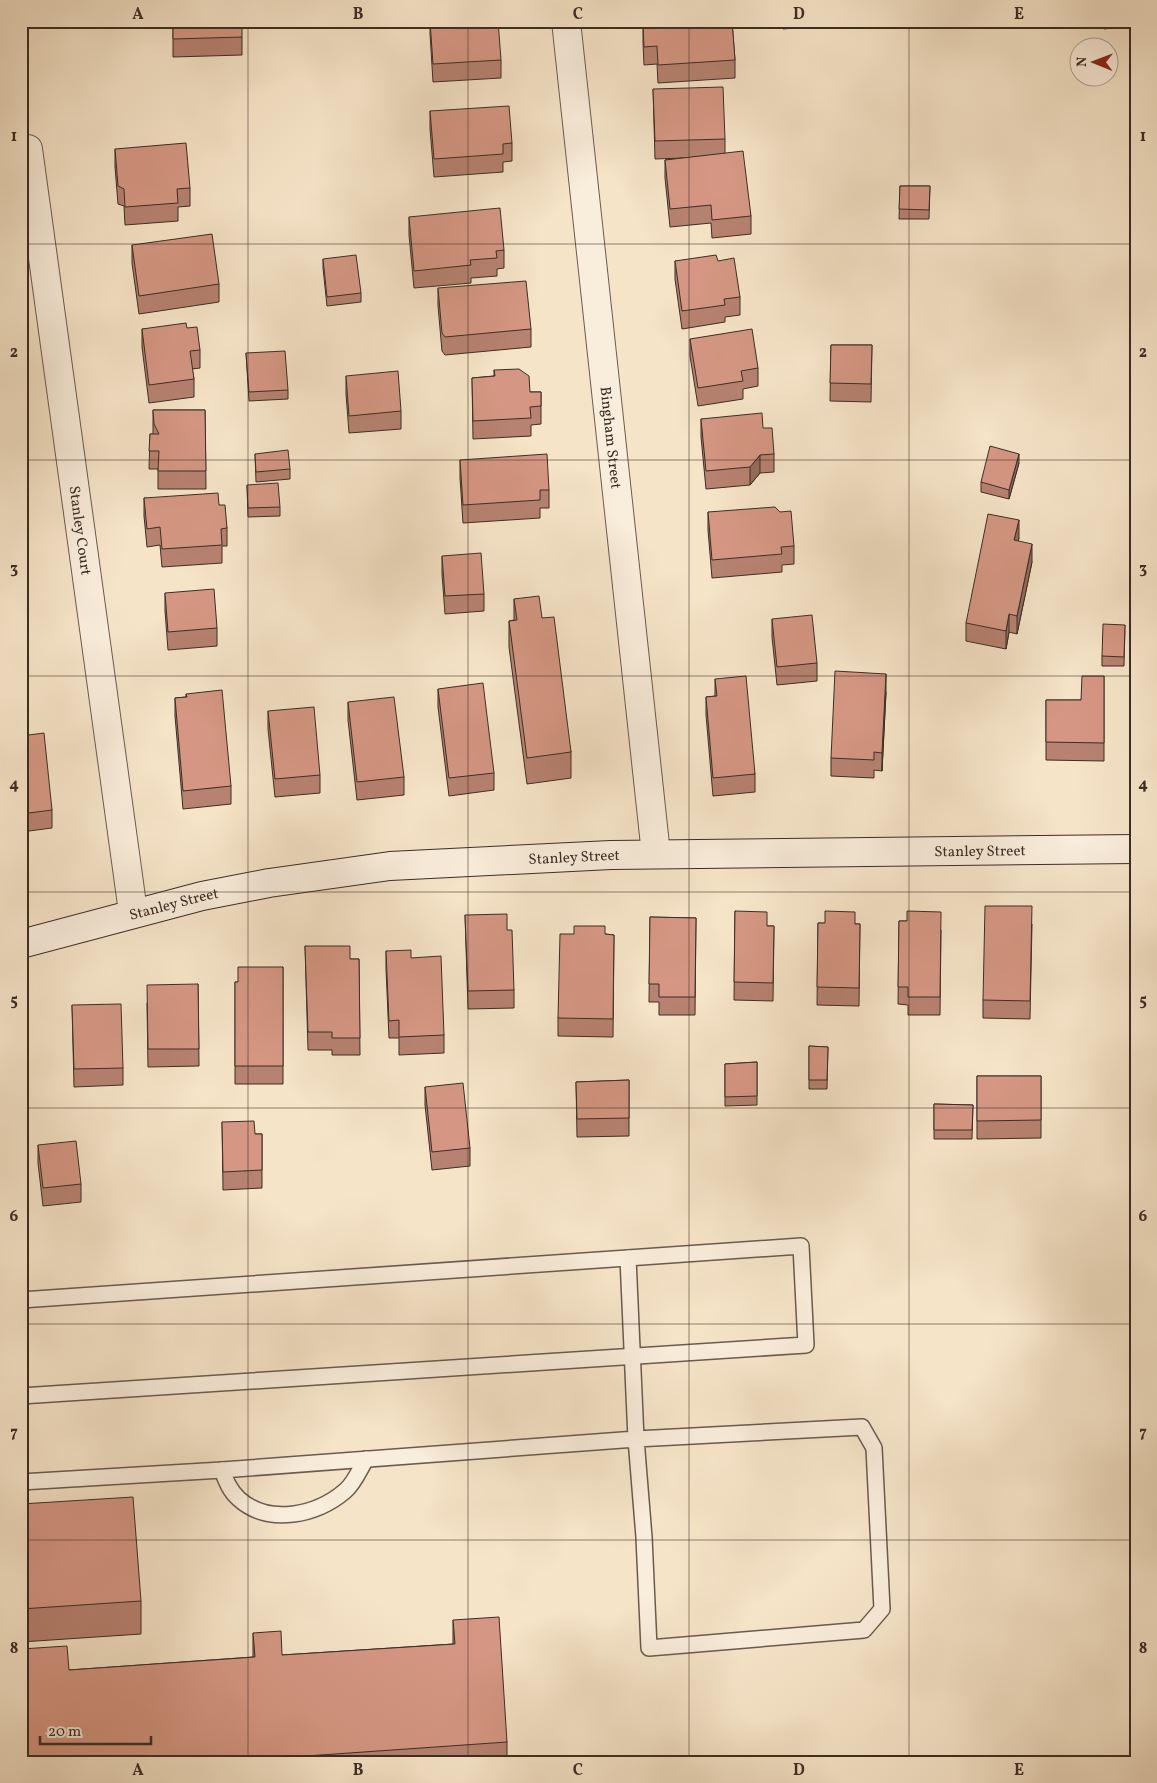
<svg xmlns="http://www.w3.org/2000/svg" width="1157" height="1783" viewBox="0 0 1157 1783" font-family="Vollkorn,serif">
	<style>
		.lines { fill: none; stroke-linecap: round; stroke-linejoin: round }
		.lane-casing { stroke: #6a5b4f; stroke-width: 18 }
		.street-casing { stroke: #6a5b4f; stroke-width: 30 }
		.secondary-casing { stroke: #3b2d27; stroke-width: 30 }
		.lane { stroke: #f9eddb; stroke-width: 15 }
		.street { stroke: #f9eddb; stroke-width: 28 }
		.secondary { stroke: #f9eddb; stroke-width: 28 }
		.wall { fill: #b78271; stroke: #3b2d27 }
		.shaded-wall { fill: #956a5c; stroke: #3b2d27 }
		.building { fill: #d59783; stroke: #3b2d27 }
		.grid { fill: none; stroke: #3b2d27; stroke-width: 1; stroke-opacity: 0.55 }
		.labels { text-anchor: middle; stroke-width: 4; stroke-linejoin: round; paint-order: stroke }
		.street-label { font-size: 15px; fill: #3b2d27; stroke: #f9eddb }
		.neatline { fill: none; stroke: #3b2d27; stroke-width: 2 }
		.grid-label { font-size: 16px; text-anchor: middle; font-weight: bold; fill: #3b2d27 }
	</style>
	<rect width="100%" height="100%" fill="#f6e4c8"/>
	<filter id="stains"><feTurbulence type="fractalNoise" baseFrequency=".004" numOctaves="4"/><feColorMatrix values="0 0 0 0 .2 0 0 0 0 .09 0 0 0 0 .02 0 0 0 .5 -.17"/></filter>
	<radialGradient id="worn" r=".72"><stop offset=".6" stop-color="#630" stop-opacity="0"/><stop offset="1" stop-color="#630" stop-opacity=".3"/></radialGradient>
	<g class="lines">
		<g class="lane-casing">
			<g id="lane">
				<path d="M21,1300L801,1246L806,1345L21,1396"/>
				<path d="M222,1470C226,1481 230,1491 239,1499C269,1526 317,1515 345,1491C354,1484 360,1469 366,1459"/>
				<path d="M21,1482L222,1470L636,1439L644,1537L649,1648L864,1630L882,1609L874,1448L862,1427L636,1439L628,1258"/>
			</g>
		</g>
		<g class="street-casing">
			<g id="street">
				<path id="s1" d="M566,21L656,854"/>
				<path id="s2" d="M28,149L133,912"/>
			</g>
		</g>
		<g class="secondary-casing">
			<g id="secondary">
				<path id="s3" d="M21,944L202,896L269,883L390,866L611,855L1136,849"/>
			</g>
		</g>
		<use href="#lane" class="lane"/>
		<use href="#street" class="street"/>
		<use href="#secondary" class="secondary"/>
	</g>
	<g class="wall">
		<path d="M173,21L242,37V55L173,57Z"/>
		<path d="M430,21L501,60V78L433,82L430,34Z"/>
		<path d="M655,21H732L735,60V78L658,83L657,64L644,65L643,42V24H655Z"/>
		<path d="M782,21H820V26L783,29Z"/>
		<path d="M1103,21H1136V25L1104,29Z"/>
		<path d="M653,89L725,139V153L751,216V234L712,238L711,223L670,227L665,178V160L684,158L655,159Z"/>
		<path d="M430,111L512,143V161L503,162V172L434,177L430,129Z"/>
		<path d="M115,149L190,188V206L178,207V221L125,225L124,206L118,204L115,167Z"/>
		<path d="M900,186H930L929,219H899Z"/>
		<path d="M409,217L504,250V268L497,269V276L471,278V283L414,288L409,235Z"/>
		<path d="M132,245L219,284V302L139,314L132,263Z"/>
		<path d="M323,259L361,293V302L327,306L323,268Z"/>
		<path d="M675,261H718L740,297V315L725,317V322L682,329L675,279Z"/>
		<path d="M438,288L531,329V347L445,355L442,351L438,306Z"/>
		<path d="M187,328L200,350V368L192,369L194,379V397L149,403L142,347V329Z"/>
		<path d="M690,339L758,368V386L743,389V399L698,406L690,356Z"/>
		<path d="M831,345H872L871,402L830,401Z"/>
		<path d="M246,353L288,390V399L249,401Z"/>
		<path d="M494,370L530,392H541V424L531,425V436L473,439L472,378L494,376Z"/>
		<path d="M346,376L401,411V429L349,433L346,394Z"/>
		<path d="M153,410H205L206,489H158V469H149L150,434H153Z"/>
		<path d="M701,419L763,428L774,454V472L760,473L750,485L706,489L701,437Z"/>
		<path d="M255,454L290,469V479L256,482Z"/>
		<path d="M460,460L549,490V508H540V518L463,523L460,478Z"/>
		<path d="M1019,463L1009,499L981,492V482Z"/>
		<path d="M247,485L280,507V516L248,517Z"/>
		<path d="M144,498L219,505L227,528V546H222V563L162,567L160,545L147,547L144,516Z"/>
		<path d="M708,512L794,546V564L782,565V572L712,578L708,530Z"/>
		<path d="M1019,538L1018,541L1032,562L1017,634L1009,632L1006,649L966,641V623Z"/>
		<path d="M442,556L484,594V611L445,614L442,574Z"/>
		<path d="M165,593L217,628V646L168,650L165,611Z"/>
		<path d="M514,599L542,618L571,752V778L527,784L509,647V621L514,620Z"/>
		<path d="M772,619L817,663V681L777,685L772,637Z"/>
		<path d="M1125,625L1124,666H1102V656Z"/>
		<path d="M1104,676V761L1046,760V700H1081Z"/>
		<path d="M715,679L755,774V792L713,796L706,715V697L715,696Z"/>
		<path d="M438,689L494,773V790L449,796L438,707Z"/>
		<path d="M886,692L882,771L874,770V778L831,776V758Z"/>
		<path d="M186,694L231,786V804L183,809L175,716V698L186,697Z"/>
		<path d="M348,702L404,777V795L357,800L348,720Z"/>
		<path d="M268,711L320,775V793L275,797L268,729Z"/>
		<path d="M21,736L52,810V828L21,832Z"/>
		<path d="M735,911L767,926H774L773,1001L734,1000Z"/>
		<path d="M465,915L514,990V1008L468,1009Z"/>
		<path d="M650,917L696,918L695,1015H659V1002H649Z"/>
		<path d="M899,921H907L941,930L940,1015H908V1005L898,1004Z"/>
		<path d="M818,923L860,924L859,1006L817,1005Z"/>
		<path d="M1032,924L1030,1019L983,1018V1000Z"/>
		<path d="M605,934L614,935L613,1037L558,1036V1018Z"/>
		<path d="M305,946L350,959H359L360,1055H332V1050H308Z"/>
		<path d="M386,951L411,958L444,1035V1053L399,1055V1038H389L386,969Z"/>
		<path d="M283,967V1084H235V982H238Z"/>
		<path d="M198,984L199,1066L148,1067L147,1003Z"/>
		<path d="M72,1005L123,1068V1085L74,1087Z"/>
		<path d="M809,1046L828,1047L827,1089H809Z"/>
		<path d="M757,1062V1105L725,1106V1064Z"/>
		<path d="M977,1076H1041V1138L977,1139Z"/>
		<path d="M629,1080V1136L577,1137L576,1082Z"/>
		<path d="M425,1087L470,1148V1166L432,1170L425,1105Z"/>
		<path d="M934,1104L973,1105L972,1139H934Z"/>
		<path d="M222,1122L255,1134H262V1188L223,1190Z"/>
		<path d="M38,1145L81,1184V1202L43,1206L38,1163Z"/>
		<path d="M21,1504L141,1601V1634L21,1642Z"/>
		<path d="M453,1620L507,1742V1762H21L69,1670L253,1657V1633L282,1655L453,1644Z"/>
	</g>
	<g class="shaded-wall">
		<path d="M1019,454V463L1009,499V490Z"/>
		<path d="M760,455V473L750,485V467Z"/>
		<path d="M1019,520V538L1014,558V540Z"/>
		<path d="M1032,544V562L1017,634V616Z"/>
		<path d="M1009,614V632L1006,649V631Z"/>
		<path d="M886,674V692L882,771V753Z"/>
	</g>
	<g class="building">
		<path d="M173,21H242V37L173,39Z"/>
		<path d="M430,21H498L501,60L433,64Z"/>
		<path d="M656,21H732L735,60L658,65L657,46L644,47L643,24H656Z"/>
		<path d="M723,87L725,139L655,141L653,89Z"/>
		<path d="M509,106L512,143L503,144V154L434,159L430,111Z"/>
		<path d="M186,143L190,188L177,189L178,203L125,207L124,189L118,186L115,149Z"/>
		<path d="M743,151L751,216L712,220L711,205L670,209L665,160Z"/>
		<path d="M900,186H930L929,210L899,209Z"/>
		<path d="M500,208L504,250L496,251L497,258L470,260L471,265L414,271L409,217Z"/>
		<path d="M212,234L219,284L139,296L132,245Z"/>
		<path d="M356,255L361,293L327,297L323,259Z"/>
		<path d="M716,255L718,261L734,258L740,297L724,299L725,305L682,311L675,261Z"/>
		<path d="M526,281L531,329L445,337L442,333L438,288Z"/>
		<path d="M186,323L187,328L197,327L200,350L190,351L194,379L149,385L142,329Z"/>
		<path d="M752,329L758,368L741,371L743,381L698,388L690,339Z"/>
		<path d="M831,345H872L871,384L830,383Z"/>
		<path d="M285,351L288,390L249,392L246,353Z"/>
		<path d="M519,369L529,376L530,392H541V406L530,407L531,418L473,421L472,378L495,376L494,370Z"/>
		<path d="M398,371L401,411L349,416L346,376Z"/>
		<path d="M153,410H205L206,471H158L159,451H149L150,434H159L154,424Z"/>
		<path d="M762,413L763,428H772L774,454L760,455L750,467L706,471L701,419Z"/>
		<path d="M990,446L1019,454L1009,490L981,482Z"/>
		<path d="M288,450L290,469L256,472L255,454Z"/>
		<path d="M547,454L549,490H540V500L463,505L460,460Z"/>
		<path d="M278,483L280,507L248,508L247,485Z"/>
		<path d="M218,493L219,505H225L227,528L221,529L222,545L162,549L160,527L147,529L144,498Z"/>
		<path d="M775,507L780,512L791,511L794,546L781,547L782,554L712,560L708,512Z"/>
		<path d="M988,514L1019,520L1014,540L1032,544L1017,616L1009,614L1006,631L966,623Z"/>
		<path d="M481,553L484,594L445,596L442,556Z"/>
		<path d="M214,589L217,628L168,632L165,593Z"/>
		<path d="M539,596L542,618L554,617L571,752L527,758L509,621L517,620L514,599Z"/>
		<path d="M812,615L817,663L777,667L772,619Z"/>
		<path d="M1103,624L1125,625L1124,657L1102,656Z"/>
		<path d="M835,671L886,674L882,753L874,752V760L831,758Z"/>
		<path d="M746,676L755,774L713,778L706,697L717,696L715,679Z"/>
		<path d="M1082,676H1104V743L1046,742V700H1081Z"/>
		<path d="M483,683L494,773L449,778L438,689Z"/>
		<path d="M222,690L231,786L183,791L175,698L187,697L186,694Z"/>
		<path d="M394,697L404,777L357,782L348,702Z"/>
		<path d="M314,707L320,775L275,779L268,711Z"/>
		<path d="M44,733L52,810L21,814V736Z"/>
		<path d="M985,906H1032L1030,1001L983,1000Z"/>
		<path d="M735,911L767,912V926H774L773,983L734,982Z"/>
		<path d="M825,911L855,912V924H860L859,988L817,987L818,923H825Z"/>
		<path d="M907,911L941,912L940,997H908V987H898L899,921H907Z"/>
		<path d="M507,914V930H512L514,990L468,991L465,915Z"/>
		<path d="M650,917L696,918L695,997H659V984H649Z"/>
		<path d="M574,926H605V934L614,935L613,1019L558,1018L560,934H574Z"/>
		<path d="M305,946H350V959H359L360,1038H332V1032H308Z"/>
		<path d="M411,950V958L441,956L444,1035L399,1037V1020L389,1021L386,951Z"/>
		<path d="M238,967H283V1066H235V982H238Z"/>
		<path d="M198,984L199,1049H148L147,985Z"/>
		<path d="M121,1004L123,1068L74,1069L72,1005Z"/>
		<path d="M809,1046L828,1047L827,1080H809Z"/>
		<path d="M757,1062V1096L725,1097V1064Z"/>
		<path d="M977,1076H1041V1120L977,1121Z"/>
		<path d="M629,1080V1118L577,1119L576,1082Z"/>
		<path d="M463,1083L470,1148L432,1152L425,1087Z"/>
		<path d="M934,1104L973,1105L972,1130H934Z"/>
		<path d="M254,1121L255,1134H262V1170L223,1172L222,1122Z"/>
		<path d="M76,1141L81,1184L43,1188L38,1145Z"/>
		<path d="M133,1497L141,1601L21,1609V1504Z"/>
		<path d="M499,1617L507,1742L220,1762H21V1649L67,1646L69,1670L255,1657L253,1633L281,1631L282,1655L455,1644L453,1620Z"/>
	</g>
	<path class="grid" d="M248,21V1762M468,21V1762M689,21V1762M909,21V1762M21,244H1136M21,460H1136M21,676H1136M21,892H1136M21,1108H1136M21,1324H1136M21,1540H1136"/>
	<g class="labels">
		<g class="street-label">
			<text dy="5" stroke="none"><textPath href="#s1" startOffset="419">Bingham Street</textPath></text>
			<text dy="5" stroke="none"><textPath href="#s2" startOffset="385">Stanley Court</textPath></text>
			<text dy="5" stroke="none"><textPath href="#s3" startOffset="968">Stanley Street</textPath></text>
			<text dy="5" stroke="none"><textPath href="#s3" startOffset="562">Stanley Street</textPath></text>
			<text dy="5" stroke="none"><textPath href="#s3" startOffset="158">Stanley Street</textPath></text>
		</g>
	</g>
	<rect width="1157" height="1783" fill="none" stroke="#f6e4c8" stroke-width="55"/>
	<g transform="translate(1094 62) rotate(271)"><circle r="24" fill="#f9eddb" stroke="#ada093"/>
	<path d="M0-4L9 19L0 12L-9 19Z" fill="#8f2418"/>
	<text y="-8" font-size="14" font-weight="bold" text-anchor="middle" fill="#3b2d27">N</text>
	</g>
	<path d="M40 1736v8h111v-8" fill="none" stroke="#3b2d27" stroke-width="2.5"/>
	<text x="48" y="1736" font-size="15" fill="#3b2d27" stroke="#f9eddb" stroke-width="4" paint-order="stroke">20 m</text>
	<rect x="28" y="28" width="1102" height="1728" class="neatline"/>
	<g class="grid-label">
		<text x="138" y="19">A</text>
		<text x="358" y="19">B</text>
		<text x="578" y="19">C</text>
		<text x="799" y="19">D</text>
		<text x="1019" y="19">E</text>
		<text x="14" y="141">1</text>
		<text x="1143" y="141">1</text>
		<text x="14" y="357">2</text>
		<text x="1143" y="357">2</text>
		<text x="14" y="573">3</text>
		<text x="1143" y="573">3</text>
		<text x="14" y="789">4</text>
		<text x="1143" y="789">4</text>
		<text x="14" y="1005">5</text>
		<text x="1143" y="1005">5</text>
		<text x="14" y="1221">6</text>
		<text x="1143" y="1221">6</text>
		<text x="14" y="1437">7</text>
		<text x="1143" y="1437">7</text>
		<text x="14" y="1653">8</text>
		<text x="1143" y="1653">8</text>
		<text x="138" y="1775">A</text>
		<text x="358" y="1775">B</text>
		<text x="578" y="1775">C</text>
		<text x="799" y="1775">D</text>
		<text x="1019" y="1775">E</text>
	</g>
	<rect width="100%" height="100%" filter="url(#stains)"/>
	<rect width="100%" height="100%" fill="url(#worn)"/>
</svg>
